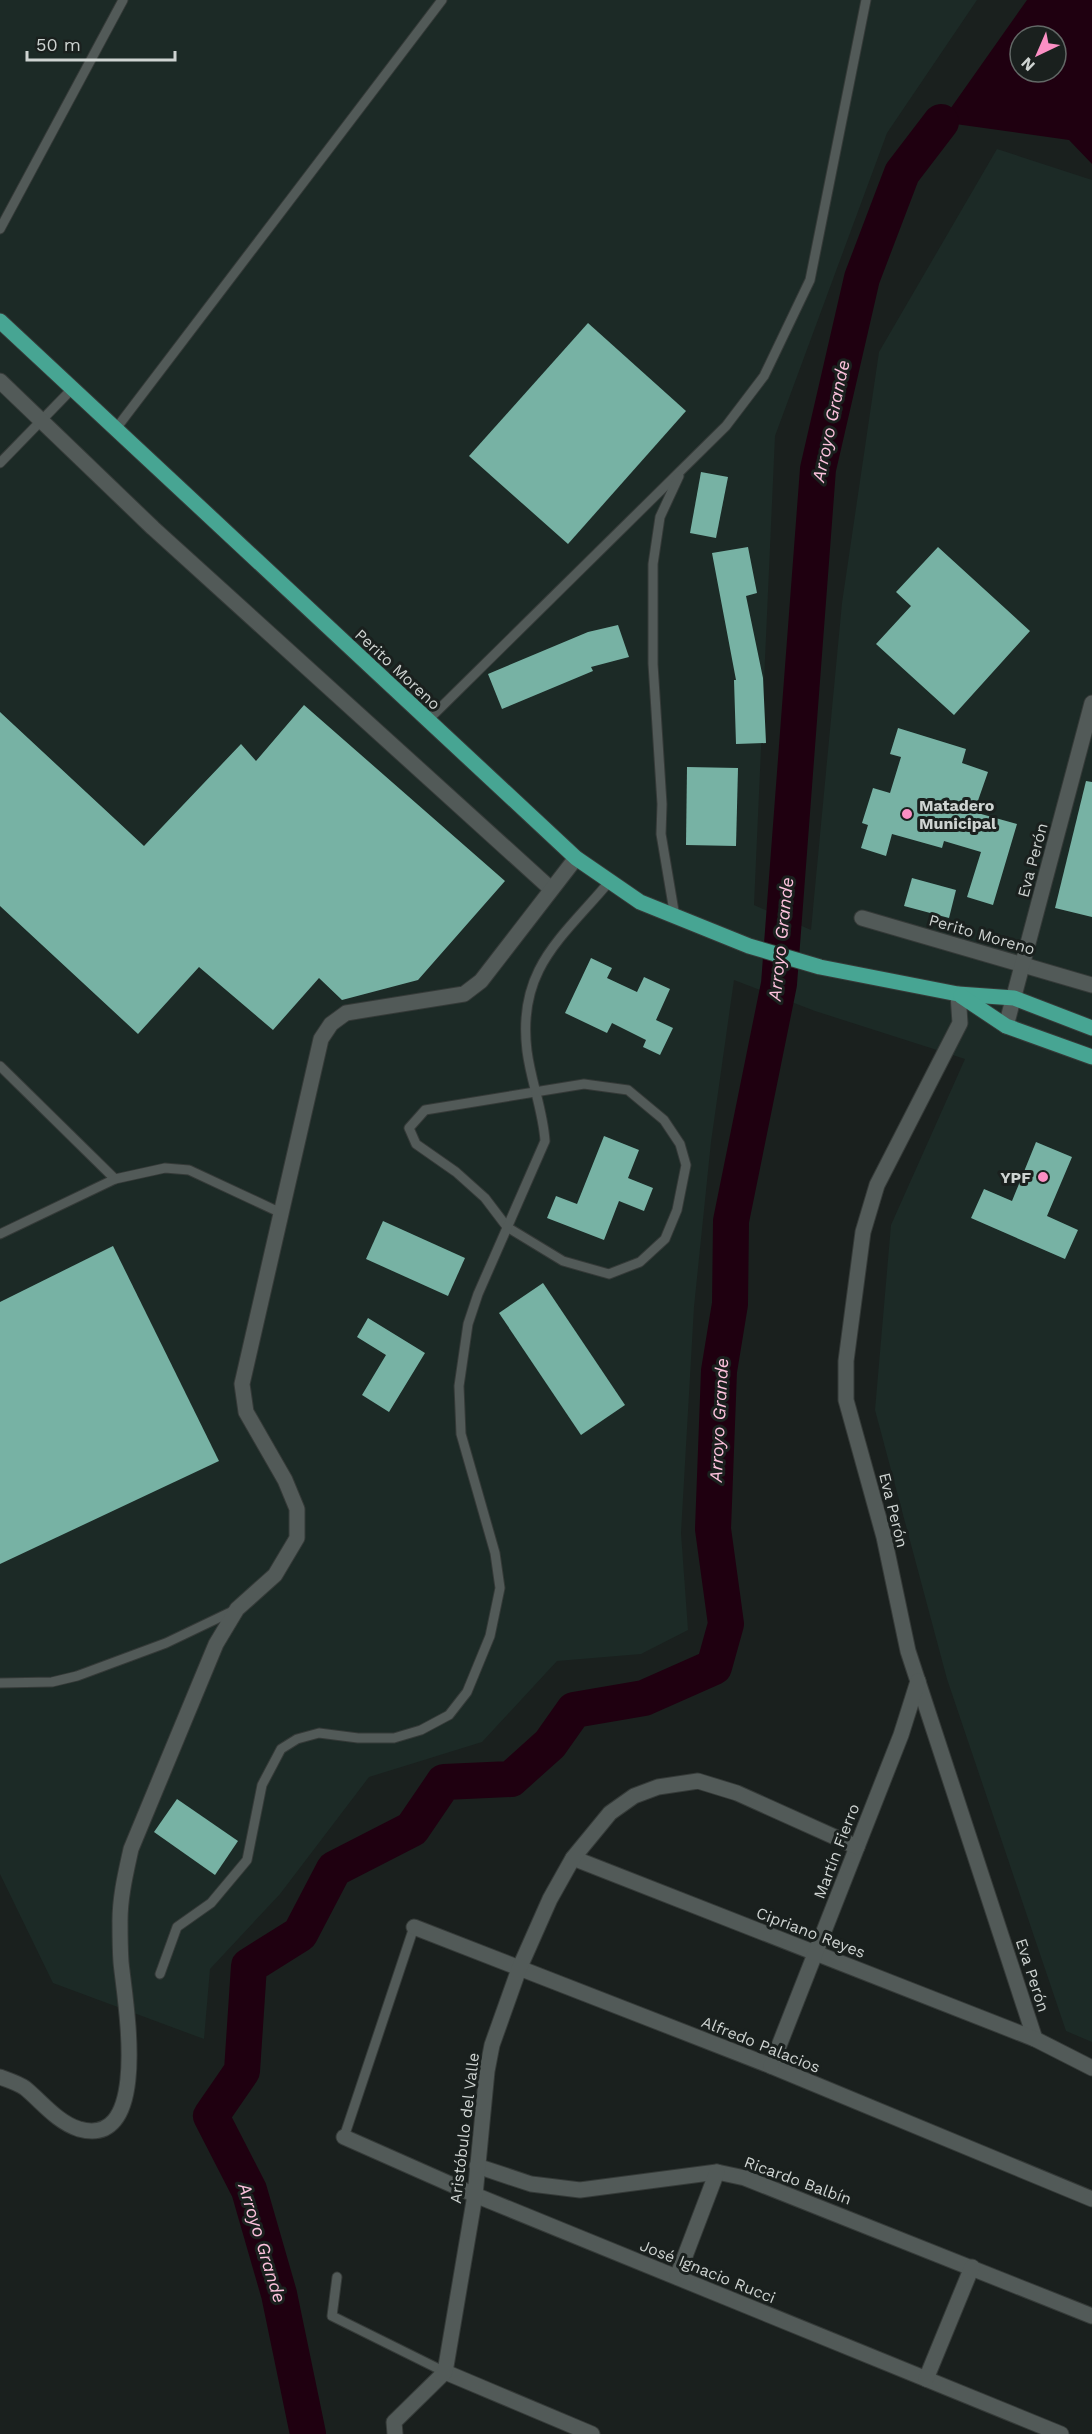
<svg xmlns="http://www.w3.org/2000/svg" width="1092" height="2434" viewBox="0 0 1092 2434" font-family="'Work Sans',sans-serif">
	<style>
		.built { fill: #1c2a26 }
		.water { fill: #1f0010; fill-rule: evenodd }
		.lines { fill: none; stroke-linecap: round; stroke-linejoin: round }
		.river { stroke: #1f0010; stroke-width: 36 }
		.building { fill: #77b2a4 }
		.lane-casing { stroke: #353a38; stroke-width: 11 }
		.street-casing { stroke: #353a38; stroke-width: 17 }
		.primary-casing { stroke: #353a38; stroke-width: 17 }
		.lane { stroke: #525a58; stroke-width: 9 }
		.street { stroke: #525a58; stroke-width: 15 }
		.primary { stroke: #47a593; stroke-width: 15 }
		.poi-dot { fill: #fb8fc4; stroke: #1a201e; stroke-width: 2 }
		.labels { text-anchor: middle; stroke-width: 6; stroke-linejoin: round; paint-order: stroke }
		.street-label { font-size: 16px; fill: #ced3d1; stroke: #1a201e }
		.poi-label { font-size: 16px; font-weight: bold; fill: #ced3d1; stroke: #1a201e; text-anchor: start }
		.water-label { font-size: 18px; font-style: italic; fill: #fdc2dd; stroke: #1a201e }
	</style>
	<rect width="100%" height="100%" fill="#1a201e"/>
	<path class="built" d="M0,0H977L887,133L775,436L754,905L811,930L842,603L879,352L997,149L1092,180V2042L1066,2031L947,1679L875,1410L891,1225L965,1059L815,1011L734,980L711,1142L694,1307L681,1533L688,1630L641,1654L557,1661L482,1742L369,1777L280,1894L210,1969L204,2039L53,1983L0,1874Z"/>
	<path class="water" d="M1027,0H1092V164L1069,140L941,122ZM1020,36H1056V72H1020Z"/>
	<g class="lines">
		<path class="river" d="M308,2434L279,2294L249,2190L211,2116L242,2071L249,1966L300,1934L334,1869L412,1829L444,1782L511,1779L550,1744L574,1710L644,1698L714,1667L726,1624L713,1529L719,1371L730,1304L731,1221L779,984L818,469L862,278L902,173L941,122"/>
	</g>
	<g class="building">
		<path d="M588,323L686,411L568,544L469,456Z"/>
		<path d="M701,472L728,477L716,538L690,533Z"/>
		<path d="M748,547L757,593L746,596L763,678L766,743L736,744L734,680H736L712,553Z"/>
		<path d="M938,547L1030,631L954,715L876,644L911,606L896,592Z"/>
		<path d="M618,625L629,657L591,667L593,671L502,709L488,674L588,632Z"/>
		<path d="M304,705L505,881L418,980L342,1000L319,978L273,1030L199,967L138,1034L0,906V712L144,846L241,744L256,761Z"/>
		<path d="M898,728L966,749L962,763L988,772L974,812L1017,824L993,905L967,897L981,852L944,841L942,848L892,834L886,856L861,848L868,825L862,823L873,788L890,793L901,757L890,754Z"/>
		<path d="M687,767L738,768L736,846L686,845Z"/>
		<path d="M1086,781L1092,782V917L1055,908Z"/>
		<path d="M912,878L956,890L949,918L904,906Z"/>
		<path d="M591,958L612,968L607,978L637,992L644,977L670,989L656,1020L673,1028L660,1055L643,1047L646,1040L612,1023L607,1033L565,1013Z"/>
		<path d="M604,1136L639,1150L628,1178L653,1188L644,1211L619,1201L604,1240L547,1218L556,1196L577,1204Z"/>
		<path d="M1036,1142L1072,1157L1047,1216L1078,1230L1065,1259L971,1218L984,1189L1012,1201Z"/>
		<path d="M383,1221L465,1258L448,1296L366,1259Z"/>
		<path d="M113,1246L219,1461L0,1564V1302Z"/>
		<path d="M543,1283L625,1405L581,1435L499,1313Z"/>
		<path d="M368,1318L425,1353L389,1412L362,1395L386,1355L357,1337Z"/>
		<path d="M177,1799L238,1841L215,1875L154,1832Z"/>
	</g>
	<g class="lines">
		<g class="lane-casing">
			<g id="lane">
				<path d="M0,229L123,0"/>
				<path d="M115,430L442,0"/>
				<path d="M0,463L72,389"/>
				<path d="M427,721L726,426L764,376L810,280L866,0"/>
				<path d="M675,917L661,834L662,804L653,664V564L660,517L679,476"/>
				<path d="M0,1066L115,1179"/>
				<path d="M584,1084L628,1090L664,1120L680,1144L686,1165L677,1210L665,1239L640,1262L609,1274L563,1261L507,1227L485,1198L456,1172L416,1144L409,1128L425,1110Z"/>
				<path d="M0,1234L115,1179L165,1168L189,1170L279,1212"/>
				<path d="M0,1683L52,1682L77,1676L166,1643L235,1610"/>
				<path d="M160,1974L177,1927L211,1903L247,1860L262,1785L281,1749L297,1739L319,1733L358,1738H394L421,1730L449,1715L467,1692L490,1636L500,1588L495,1553L461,1434L459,1386L468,1324L478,1294L545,1141C543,1110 531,1082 527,1051C517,969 561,939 609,882"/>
				<path d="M344,2137L414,1927"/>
				<path d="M337,2277L332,2316L445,2372"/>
			</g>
		</g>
		<g class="street-casing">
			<g id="street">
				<path d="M0,381L153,528L551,889"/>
				<path d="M862,918L1092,985"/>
				<path d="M958,994L960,1023L877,1185L863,1232L846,1361V1400L884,1537L908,1651L1035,2039"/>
				<path d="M1006,1026L1092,703"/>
				<path d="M573,1858L1035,2039L1092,2068"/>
				<path d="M414,1927L771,2066L1092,2199"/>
				<path d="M771,2066L901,1735L918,1681"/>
				<path d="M0,2077C8,2080 18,2083 25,2088C42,2102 57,2122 79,2129C153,2150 124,1996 121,1962C120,1948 120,1934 120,1921C120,1896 126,1872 131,1849L216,1644L237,1609L275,1575L297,1538V1509L285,1480L246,1412L242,1384L321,1039L331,1024L346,1013L464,994L481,981L576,858"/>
				<path d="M344,2137L475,2195L1061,2434"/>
				<path d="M477,2166L531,2184L580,2190L717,2172L745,2178L1092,2316"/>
				<path d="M677,2277L717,2172"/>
				<path d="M445,2372L592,2434"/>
				<path d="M926,2379L972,2267"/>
				<path d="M395,2434L394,2422L445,2372L475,2195L487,2071L492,2045L519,1969L550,1899L573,1858L610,1813L634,1796L658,1787L698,1781L737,1793L857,1847"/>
			</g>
		</g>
		<g class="primary-casing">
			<g id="primary">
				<path d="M0,321L576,858L640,902L749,946L820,967L958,994L1014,998L1092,1028"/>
				<path d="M961,996L1006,1026L1092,1057"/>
			</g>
		</g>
		<use href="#lane" class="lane"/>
		<use href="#street" class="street"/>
		<use href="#primary" class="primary"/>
	</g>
	<g class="poi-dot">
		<circle cx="907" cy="814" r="6"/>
		<circle cx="1043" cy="1177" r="6"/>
	</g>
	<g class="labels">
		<g class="street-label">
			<text transform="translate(398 669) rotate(43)" y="6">Perito Moreno</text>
			<text transform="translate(1032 860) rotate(-75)" y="6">Eva Perón</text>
			<text transform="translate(982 934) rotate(16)" y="6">Perito Moreno</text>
			<text transform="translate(894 1510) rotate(76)" y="6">Eva Perón</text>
			<text transform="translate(836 1851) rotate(-69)" y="6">Martín Fierro</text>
			<text transform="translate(811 1932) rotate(21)" y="6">Cipriano Reyes</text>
			<text transform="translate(1033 1975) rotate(72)" y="6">Eva Perón</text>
			<text transform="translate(761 2044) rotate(22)" y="6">Alfredo Palacios</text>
			<text transform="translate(464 2128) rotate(-83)" y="6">Aristóbulo del Valle</text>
			<text transform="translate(798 2180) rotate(20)" y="6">Ricardo Balbín</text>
			<text transform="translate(708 2271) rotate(22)" y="6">José Ignacio Rucci</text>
		</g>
		<g class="poi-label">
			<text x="919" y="811">Matadero<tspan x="919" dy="18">Municipal</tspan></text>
			<text x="1031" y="1183" text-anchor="end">YPF</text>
		</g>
		<g class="water-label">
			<text transform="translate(831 421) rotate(-78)" y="6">Arroyo Grande</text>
			<text transform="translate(781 939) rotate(-84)" y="6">Arroyo Grande</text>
			<text transform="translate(719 1420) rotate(-87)" y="6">Arroyo Grande</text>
			<text transform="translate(262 2243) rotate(73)" y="6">Arroyo Grande</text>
		</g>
	</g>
	<g transform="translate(1038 54) rotate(224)"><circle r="28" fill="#1a201e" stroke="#626866" stroke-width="1.5"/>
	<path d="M0-4.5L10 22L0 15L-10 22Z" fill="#fb8fc4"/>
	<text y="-9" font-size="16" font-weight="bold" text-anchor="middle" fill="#ced3d1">N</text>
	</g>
	<path d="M27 51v9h148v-9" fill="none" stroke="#ced3d1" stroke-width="3"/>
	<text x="36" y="51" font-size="18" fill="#ced3d1" stroke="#1a201e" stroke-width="4.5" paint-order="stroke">50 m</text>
</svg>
